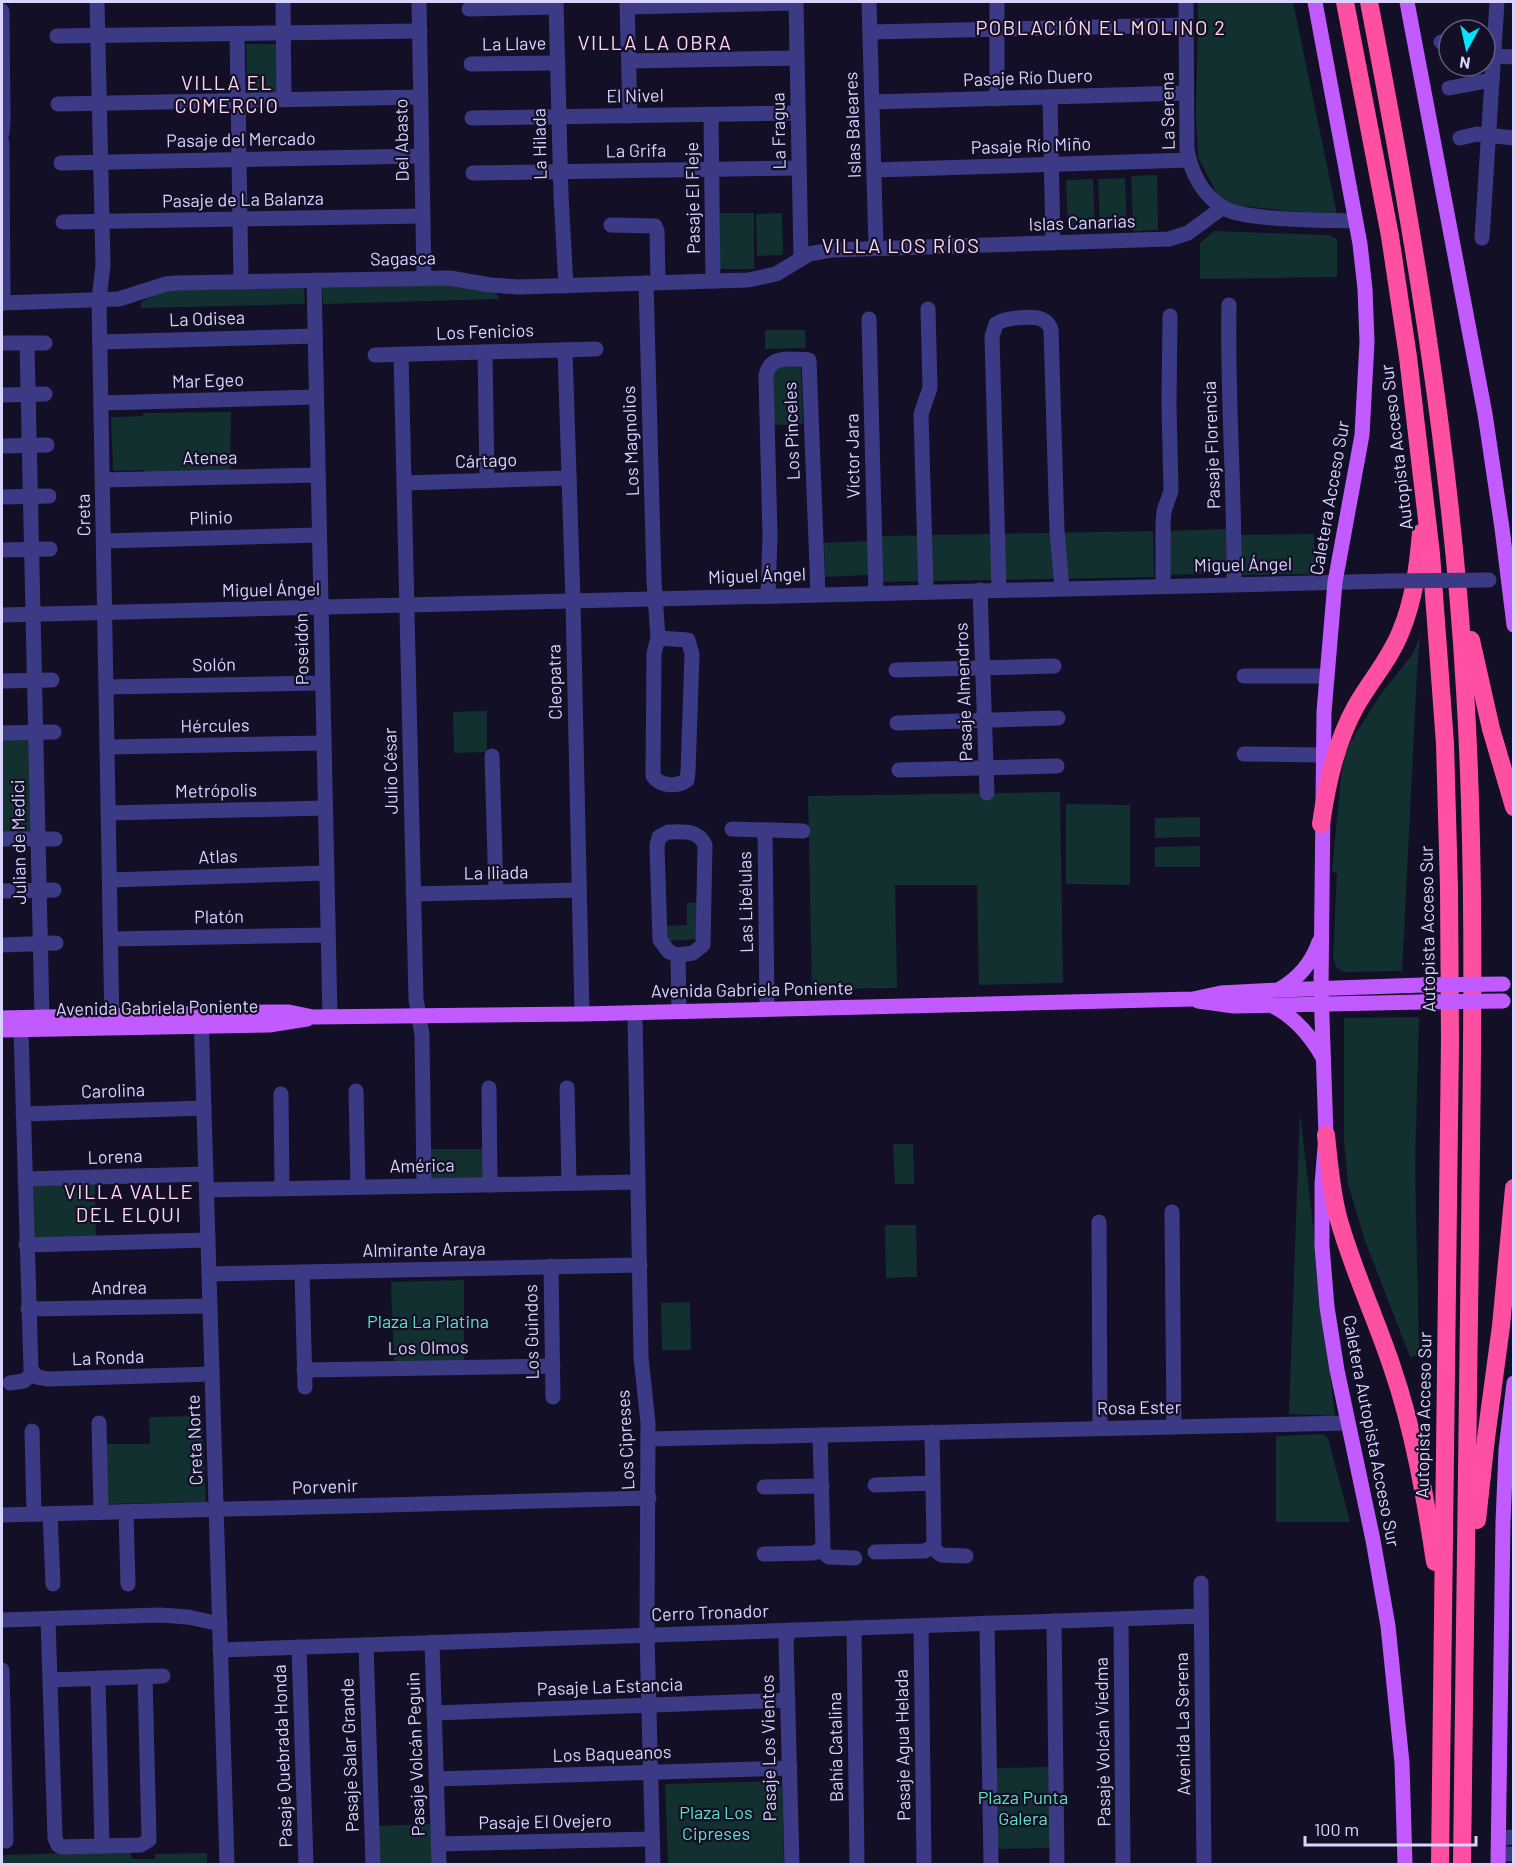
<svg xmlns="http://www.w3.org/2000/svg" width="1515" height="1866" viewBox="0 0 1515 1866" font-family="Barlow,sans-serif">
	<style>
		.green { fill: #12302f }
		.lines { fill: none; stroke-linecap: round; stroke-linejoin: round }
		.minor { stroke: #3d3a85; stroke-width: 15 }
		.major { stroke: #c25bff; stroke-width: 15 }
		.highway { stroke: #ff4fa3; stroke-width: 18 }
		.minor-bridge { stroke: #3d3a85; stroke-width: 15 }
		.major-bridge { stroke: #c25bff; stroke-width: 15 }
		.labels { text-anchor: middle; stroke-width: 4.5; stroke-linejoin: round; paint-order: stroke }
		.street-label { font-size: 18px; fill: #d9d4ff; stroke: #130f26 }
		.park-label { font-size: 18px; fill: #5fe0c0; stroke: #130f26 }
		.neighbourhood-label { font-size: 20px; letter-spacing: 1.5px; fill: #ffd6f0; stroke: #130f26 }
	</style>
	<rect width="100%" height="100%" fill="#130f26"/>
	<g class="green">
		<path d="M1198,2H1293L1337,214L1287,211L1234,205L1224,201L1216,192L1198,157L1196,115Z"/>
		<path d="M246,44H278V93H247Z"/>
		<path d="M1157,175L1158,230L1133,231L1131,176Z"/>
		<path d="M1125,178L1127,228H1100L1098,179Z"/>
		<path d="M1093,179L1095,228L1068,229L1066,180Z"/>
		<rect x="720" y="213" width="34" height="56"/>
		<path d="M782,213L783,255L757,256L756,214Z"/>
		<path d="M1214,231L1329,235L1337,239V277L1200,279V243Z"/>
		<path d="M457,284L497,294L499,299L323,304L322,288Z"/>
		<path d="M304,288L305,304L141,308V302L166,290Z"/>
		<path d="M765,330H805L806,348L765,349Z"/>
		<path d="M796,365L801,370L803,424L773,425L771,369Z"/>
		<path d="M231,412L230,475H145L144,470L113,471L111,417L143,416V413Z"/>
		<path d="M1228,529L1229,567L1225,573L1166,575L1165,531Z"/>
		<path d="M1153,531L1154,577L881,582L880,536Z"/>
		<path d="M1314,534L1315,574L1241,575L1240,535Z"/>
		<path d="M868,541L869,575L825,577L824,543Z"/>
		<path d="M1420,636L1417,672L1402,971L1344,972L1336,967L1333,957L1337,873L1332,872L1341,776L1346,750L1380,695L1412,655Z"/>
		<path d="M487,711V752L454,753L453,712Z"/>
		<path d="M31,736L32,834H2V737Z"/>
		<path d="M1060,792L1063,983L979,985L977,885H895L897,988L812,989L808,796Z"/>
		<path d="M1066,804L1130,805V885L1066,884Z"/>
		<path d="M1200,817V837L1155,838V818Z"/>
		<path d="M1200,846V867H1155V847Z"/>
		<path d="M687,903H701L702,939L665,941L664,926L687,925Z"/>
		<path d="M1419,1017L1415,1167L1419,1355L1410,1357L1364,1238L1348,1184L1344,1139V1018Z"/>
		<path d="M1300,1112L1335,1416L1289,1414Z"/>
		<path d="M893,1144H913L914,1184H895Z"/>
		<path d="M430,1149H483L484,1181L431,1182Z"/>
		<path d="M95,1184L96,1240H34L33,1185Z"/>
		<path d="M885,1225H916L917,1277L886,1278Z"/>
		<path d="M464,1280V1362L394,1363L391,1282Z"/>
		<path d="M690,1302L691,1350H662L661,1303Z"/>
		<path d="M202,1416L206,1502L106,1504L104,1444H150L149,1417Z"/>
		<path d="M1323,1434L1328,1438L1350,1522H1276V1436Z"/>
		<path d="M1050,1767V1848L997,1849L996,1768Z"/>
		<path d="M782,1781L784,1864H668L665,1784Z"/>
		<path d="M430,1824L433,1864H378L377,1826Z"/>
		<path d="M130,1851L132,1859H155V1854L207,1853V1864H2V1855Z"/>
	</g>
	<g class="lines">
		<g class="minor">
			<path d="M97,2L103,265L99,300L112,1027"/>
			<path d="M283,2L284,99"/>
			<path d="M419,2L424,278"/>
			<path d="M556,2L561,195L566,286"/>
			<path d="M627,2L630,116"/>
			<path d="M796,2L801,259"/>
			<path d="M869,2L876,247"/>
			<path d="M1186,2L1187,149C1191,172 1202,194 1222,207C1242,221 1327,220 1355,221"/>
			<path d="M628,7L796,3"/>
			<path d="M469,9L556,7"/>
			<path d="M2,11L3,121L2,134"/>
			<path d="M870,32L1186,25"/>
			<path d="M237,34L241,282"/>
			<path d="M57,36L420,31"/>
			<path d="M1441,42L1449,40"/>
			<path d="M1493,56L1514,57"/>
			<path d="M629,61L797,58"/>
			<path d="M471,64L558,63"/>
			<path d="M1449,88L1492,80"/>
			<path d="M1050,97L1053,243"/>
			<path d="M997,99V2"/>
			<path d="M872,102L1186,93"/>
			<path d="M58,104L421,97"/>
			<path d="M711,115L713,281"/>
			<path d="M472,118L798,113"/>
			<path d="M1460,138L1477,134L1514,138"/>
			<path d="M2,142L3,303"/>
			<path d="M61,163L422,156"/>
			<path d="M874,170L1189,160"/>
			<path d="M473,173L799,168"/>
			<path d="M63,222L423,216"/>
			<path d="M611,225L655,226L657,231L658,282"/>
			<path d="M1482,238L1497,2"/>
			<path d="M314,280L330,1016"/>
			<path d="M646,283L654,580L658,638"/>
			<path d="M2,303L119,299L166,284L176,283L450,278L490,285L519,287L748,280L776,274L809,254L831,250L1169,239L1188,233L1222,208"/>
			<path d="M1229,305C1227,398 1235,491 1234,584"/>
			<path d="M869,319L876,593"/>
			<path d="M100,342L315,336"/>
			<path d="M2,343H45"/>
			<path d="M27,343L42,1017"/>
			<path d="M565,350L573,601L582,1014"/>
			<path d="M485,352L487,481"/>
			<path d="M401,354L416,999L422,1035L424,1186"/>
			<path d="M375,355L596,349"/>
			<path d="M2,395L45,394"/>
			<path d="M101,403L316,397"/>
			<path d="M2,446L47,445"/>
			<path d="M102,480L318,475"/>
			<path d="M404,483L569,478"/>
			<path d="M2,497L49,496"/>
			<path d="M104,541L319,535"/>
			<path d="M2,550L50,549"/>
			<path d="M1163,586V525L1164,511L1171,491L1169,405L1170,316"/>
			<path d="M980,590L987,793"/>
			<path d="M999,590L992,337L996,324C1004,318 1036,314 1045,321C1049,324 1049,325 1051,329L1057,531L1062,588"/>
			<path d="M926,591L921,414L930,388L928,309"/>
			<path d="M768,595L770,536L766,376C769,354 793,359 809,360L818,594"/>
			<path d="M2,615L1390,581"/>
			<path d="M658,638L688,640L692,654L688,772L687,780C677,787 661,787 653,776L654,653Z"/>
			<path d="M896,670L1054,666"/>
			<path d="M1244,676H1327"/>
			<path d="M2,681L52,680"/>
			<path d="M106,687L322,683"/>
			<path d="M897,723L1058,718"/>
			<path d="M2,733L54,732"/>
			<path d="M107,747L324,743"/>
			<path d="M1244,754L1322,755"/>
			<path d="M492,756L496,892"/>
			<path d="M899,770L1057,766"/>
			<path d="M108,813L325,808"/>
			<path d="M732,829L803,831"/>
			<path d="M765,830L767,1009"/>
			<path d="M668,832C682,832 698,829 705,845L703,945L693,953L678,955L669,952L660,940L657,846L659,837Z"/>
			<path d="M2,839H55"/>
			<path d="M110,880L327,873"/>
			<path d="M2,891L54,890"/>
			<path d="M413,894L579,890"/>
			<path d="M111,939L328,935"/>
			<path d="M2,945L56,943"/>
			<path d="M678,955L679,1011"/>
			<path d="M201,1013L227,1864"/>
			<path d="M635,1013L641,1357L648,1423L647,1635L653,1864"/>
			<path d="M21,1030L31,1370L37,1377L48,1379L212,1374"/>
			<path d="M489,1088L490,1185"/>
			<path d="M567,1088L569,1183"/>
			<path d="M356,1091L358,1187"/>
			<path d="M281,1094L282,1188"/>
			<path d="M23,1114L204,1108"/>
			<path d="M25,1179L206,1174"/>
			<path d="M207,1190L638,1182"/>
			<path d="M1172,1212L1174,1427"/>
			<path d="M1099,1222L1100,1428"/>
			<path d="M26,1245L208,1240"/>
			<path d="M551,1266L553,1397"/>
			<path d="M302,1272L305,1387"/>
			<path d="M209,1274L640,1265"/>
			<path d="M28,1309L210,1306"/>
			<path d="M304,1370L553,1366"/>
			<path d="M10,1383L24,1381L33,1373"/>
			<path d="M99,1423L101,1512"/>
			<path d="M32,1431L34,1514"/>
			<path d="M648,1439L1347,1423"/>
			<path d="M875,1485L933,1483"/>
			<path d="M764,1487L822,1486"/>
			<path d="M126,1512L128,1584"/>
			<path d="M50,1514L53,1584"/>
			<path d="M2,1515L649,1498"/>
			<path d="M932,1547L941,1555L966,1556"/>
			<path d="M820,1550L829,1557L855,1558"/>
			<path d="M875,1552L925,1551L932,1547L934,1544L932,1432"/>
			<path d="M764,1554L813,1553L817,1552L823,1546L820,1435"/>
			<path d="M1201,1583L1204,1864"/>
			<path d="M48,1619L55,1838L58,1845L62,1847L141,1845L149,1840L145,1676"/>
			<path d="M1121,1619L1123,1864"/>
			<path d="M2,1620L160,1615L188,1617L220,1624"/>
			<path d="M1054,1621L1057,1864"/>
			<path d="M987,1623L991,1864"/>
			<path d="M921,1626L924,1864"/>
			<path d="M854,1628L857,1864"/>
			<path d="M789,1630L786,1641L792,1864"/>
			<path d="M432,1642L439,1864"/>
			<path d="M366,1645L373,1864"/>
			<path d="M299,1647L306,1864"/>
			<path d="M220,1650L1201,1616"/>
			<path d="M2,1670L6,1841"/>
			<path d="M98,1678L102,1846"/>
			<path d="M50,1680L163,1676"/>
			<path d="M434,1713L788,1700"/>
			<path d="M436,1779L790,1768"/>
			<path d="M1499,1838L1514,1837"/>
			<path d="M438,1844L652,1839"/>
			<path d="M1498,1854H1514"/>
		</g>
		<g class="major">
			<path d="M1315,2L1360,244L1365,289L1367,342L1362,435L1335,582L1324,712L1321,988L1326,1135L1322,1184V1246L1327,1307L1337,1370L1373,1540L1388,1626L1402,1763L1405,1864"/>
			<path d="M1407,2L1485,414L1502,528L1514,625"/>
			<path d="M1280,989C1299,978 1312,962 1319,942"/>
			<path d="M1198,1001L1234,1006L1422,1002"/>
			<path d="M1273,1006C1294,1017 1310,1035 1322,1056"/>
			<path d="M2,1018L269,1012H289L313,1017L582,1014L1193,999L1221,993L1279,990L1423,985"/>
			<path d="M2,1030L269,1025L307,1019"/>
			<path d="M1498,1864L1503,1522L1506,1450L1514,1383"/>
		</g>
		<g class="highway">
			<path d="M1345,2L1390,236L1408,357L1431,554L1445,744L1449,887L1450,1040L1440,1864"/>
			<path d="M1369,2C1413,229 1452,458 1465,690C1476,871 1472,1053 1470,1235C1468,1445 1465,1655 1462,1864"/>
			<path d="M1471,640L1491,729L1514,807"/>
			<path d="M1321,824C1327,783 1336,742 1356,706C1371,680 1390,659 1401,631C1414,600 1418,566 1421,533"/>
			<path d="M1326,1135C1329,1163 1331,1190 1338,1217C1352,1268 1375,1316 1392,1367C1414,1431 1425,1496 1435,1562"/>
			<path d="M1477,1520L1486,1438L1501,1326L1514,1188"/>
		</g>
		<path class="minor-bridge" d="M1390,581L1489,580"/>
		<g class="major-bridge">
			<path d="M1423,985L1503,984"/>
			<path d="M1422,1002L1503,1001"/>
		</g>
	</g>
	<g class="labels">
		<g class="street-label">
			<text transform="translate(514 44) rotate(-1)" y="6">La Llave</text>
			<text transform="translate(1028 78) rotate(-2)" y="6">Pasaje Río Duero</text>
			<text transform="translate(635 96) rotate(-1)" y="6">El Nivel</text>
			<text transform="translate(1168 111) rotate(-91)" y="6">La Serena</text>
			<text transform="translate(853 125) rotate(-92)" y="6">Islas Baleares</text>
			<text transform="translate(779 131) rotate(-91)" y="6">La Fragua</text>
			<text transform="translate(241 140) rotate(-1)" y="6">Pasaje del Mercado</text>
			<text transform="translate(402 140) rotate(-91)" y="6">Del Abasto</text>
			<text transform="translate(540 144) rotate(-91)" y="6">La Hilada</text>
			<text transform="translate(1031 146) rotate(-2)" y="6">Pasaje Río Miño</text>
			<text transform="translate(636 151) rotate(-1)" y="6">La Grifa</text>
			<text transform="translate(693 198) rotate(-91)" y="6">Pasaje El Fleje</text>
			<text transform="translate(243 200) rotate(-1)" y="6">Pasaje de La Balanza</text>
			<text transform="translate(1082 223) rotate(-2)" y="6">Islas Canarias</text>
			<text transform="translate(403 259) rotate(-1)" y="6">Sagasca</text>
			<text transform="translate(207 319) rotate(-2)" y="6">La Odisea</text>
			<text transform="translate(485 332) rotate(-2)" y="6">Los Fenicios</text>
			<text transform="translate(208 381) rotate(-2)" y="6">Mar Egeo</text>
			<text transform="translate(792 431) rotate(-92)" y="6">Los Pinceles</text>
			<text transform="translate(631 441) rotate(-92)" y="6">Los Magnolios</text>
			<text transform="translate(1212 445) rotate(-92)" y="6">Pasaje Florencia</text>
			<text transform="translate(1397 447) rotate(-97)" y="6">Autopista Acceso Sur</text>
			<text transform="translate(853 456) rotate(-91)" y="6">Víctor Jara</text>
			<text transform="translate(210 458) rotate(-1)" y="6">Atenea</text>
			<text transform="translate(486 461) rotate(-2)" y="6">Cártago</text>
			<text transform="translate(1330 498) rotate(-80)" y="6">Caletera Acceso Sur</text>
			<text transform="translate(84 515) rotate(-91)" y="6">Creta</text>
			<text transform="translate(211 518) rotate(-2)" y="6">Plinio</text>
			<text transform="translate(1243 565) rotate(-1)" y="6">Miguel Ángel</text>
			<text transform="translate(757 576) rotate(-2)" y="6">Miguel Ángel</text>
			<text transform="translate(271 590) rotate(-1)" y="6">Miguel Ángel</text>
			<text transform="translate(302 649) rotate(-91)" y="6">Poseidón</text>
			<text transform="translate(214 665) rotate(-1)" y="6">Solón</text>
			<text transform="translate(555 682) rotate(-91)" y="6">Cleopatra</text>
			<text transform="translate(964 692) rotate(-92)" y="6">Pasaje Almendros</text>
			<text transform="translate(215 726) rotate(-1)" y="6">Hércules</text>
			<text transform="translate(391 771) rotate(-91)" y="6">Julio César</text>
			<text transform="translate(216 791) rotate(-1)" y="6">Metrópolis</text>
			<text transform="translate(19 842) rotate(-91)" y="6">Julian de Medici</text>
			<text transform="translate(218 857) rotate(-2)" y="6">Atlas</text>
			<text transform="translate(496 873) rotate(-1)" y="6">La Iliada</text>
			<text transform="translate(746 902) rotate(-91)" y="6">Las Libélulas</text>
			<text transform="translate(219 917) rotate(-1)" y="6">Platón</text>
			<text transform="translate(1428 929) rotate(-91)" y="6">Autopista Acceso Sur</text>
			<text transform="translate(752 990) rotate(-1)" y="6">Avenida Gabriela Poniente</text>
			<text transform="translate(157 1008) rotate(-1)" y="6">Avenida Gabriela Poniente</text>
			<text transform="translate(113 1091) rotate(-2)" y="6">Carolina</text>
			<text transform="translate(115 1157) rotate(-2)" y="6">Lorena</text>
			<text transform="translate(422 1166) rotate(-1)" y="6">América</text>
			<text transform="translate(424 1250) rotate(-1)" y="6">Almirante Araya</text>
			<text transform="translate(119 1288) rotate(-1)" y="6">Andrea</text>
			<text transform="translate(532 1332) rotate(-91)" y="6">Los Guindos</text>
			<text transform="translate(428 1348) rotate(-1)" y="6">Los Olmos</text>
			<text transform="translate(108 1358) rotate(-2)" y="6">La Ronda</text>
			<text transform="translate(1139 1408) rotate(-1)" y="6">Rosa Ester</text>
			<text transform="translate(1424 1415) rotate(-89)" y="6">Autopista Acceso Sur</text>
			<text transform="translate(1371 1431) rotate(79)" y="6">Caletera Autopista Acceso Sur</text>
			<text transform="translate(195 1440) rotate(-92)" y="6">Creta Norte</text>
			<text transform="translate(626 1440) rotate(-93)" y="6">Los Cipreses</text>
			<text transform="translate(325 1487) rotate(-2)" y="6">Porvenir</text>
			<text transform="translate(710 1613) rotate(-2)" y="6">Cerro Tronador</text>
			<text transform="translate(610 1687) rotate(-2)" y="6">Pasaje La Estancia</text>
			<text transform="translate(1183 1724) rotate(-91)" y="6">Avenida La Serena</text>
			<text transform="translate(1103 1742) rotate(-91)" y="6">Pasaje Volcán Viedma</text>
			<text transform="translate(903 1745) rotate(-91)" y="6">Pasaje Agua Helada</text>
			<text transform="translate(836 1747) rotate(-91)" y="6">Bahía Catalina</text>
			<text transform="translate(769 1748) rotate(-91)" y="6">Pasaje Los Vientos</text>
			<text transform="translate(416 1754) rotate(-92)" y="6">Pasaje Volcán Peguin</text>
			<text transform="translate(612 1754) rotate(-2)" y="6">Los Baqueanos</text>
			<text transform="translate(350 1755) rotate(-92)" y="6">Pasaje Salar Grande</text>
			<text transform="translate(283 1756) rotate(-92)" y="6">Pasaje Quebrada Honda</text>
			<text transform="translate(545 1822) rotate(-1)" y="6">Pasaje El Ovejero</text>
		</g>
		<g class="park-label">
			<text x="428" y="1328">Plaza La Platina</text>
			<text x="1023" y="1804">Plaza Punta<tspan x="1023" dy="21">Galera</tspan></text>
			<text x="716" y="1819">Plaza Los<tspan x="716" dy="21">Cipreses</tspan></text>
		</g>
		<g class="neighbourhood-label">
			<text x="1101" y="35">POBLACIÓN EL MOLINO 2</text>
			<text x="655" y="50">VILLA LA OBRA</text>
			<text x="227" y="90">VILLA EL<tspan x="227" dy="23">COMERCIO</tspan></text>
			<text x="901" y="253">VILLA LOS RÍOS</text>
			<text x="129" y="1199">VILLA VALLE<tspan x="129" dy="23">DEL ELQUI</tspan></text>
		</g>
	</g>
	<rect width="1515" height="1866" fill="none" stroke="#d9d4ff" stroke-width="6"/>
	<g transform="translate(1467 48) rotate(188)"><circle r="28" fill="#130f26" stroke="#625e7d" stroke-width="1.5"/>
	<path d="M0-4.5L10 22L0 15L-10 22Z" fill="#00e5ff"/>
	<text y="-9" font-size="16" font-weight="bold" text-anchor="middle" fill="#d9d4ff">N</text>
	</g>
	<path d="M1305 1836v9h171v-9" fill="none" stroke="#d9d4ff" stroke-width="3"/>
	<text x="1314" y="1836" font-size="18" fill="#d9d4ff" stroke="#130f26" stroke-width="4.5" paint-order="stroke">100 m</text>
</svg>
